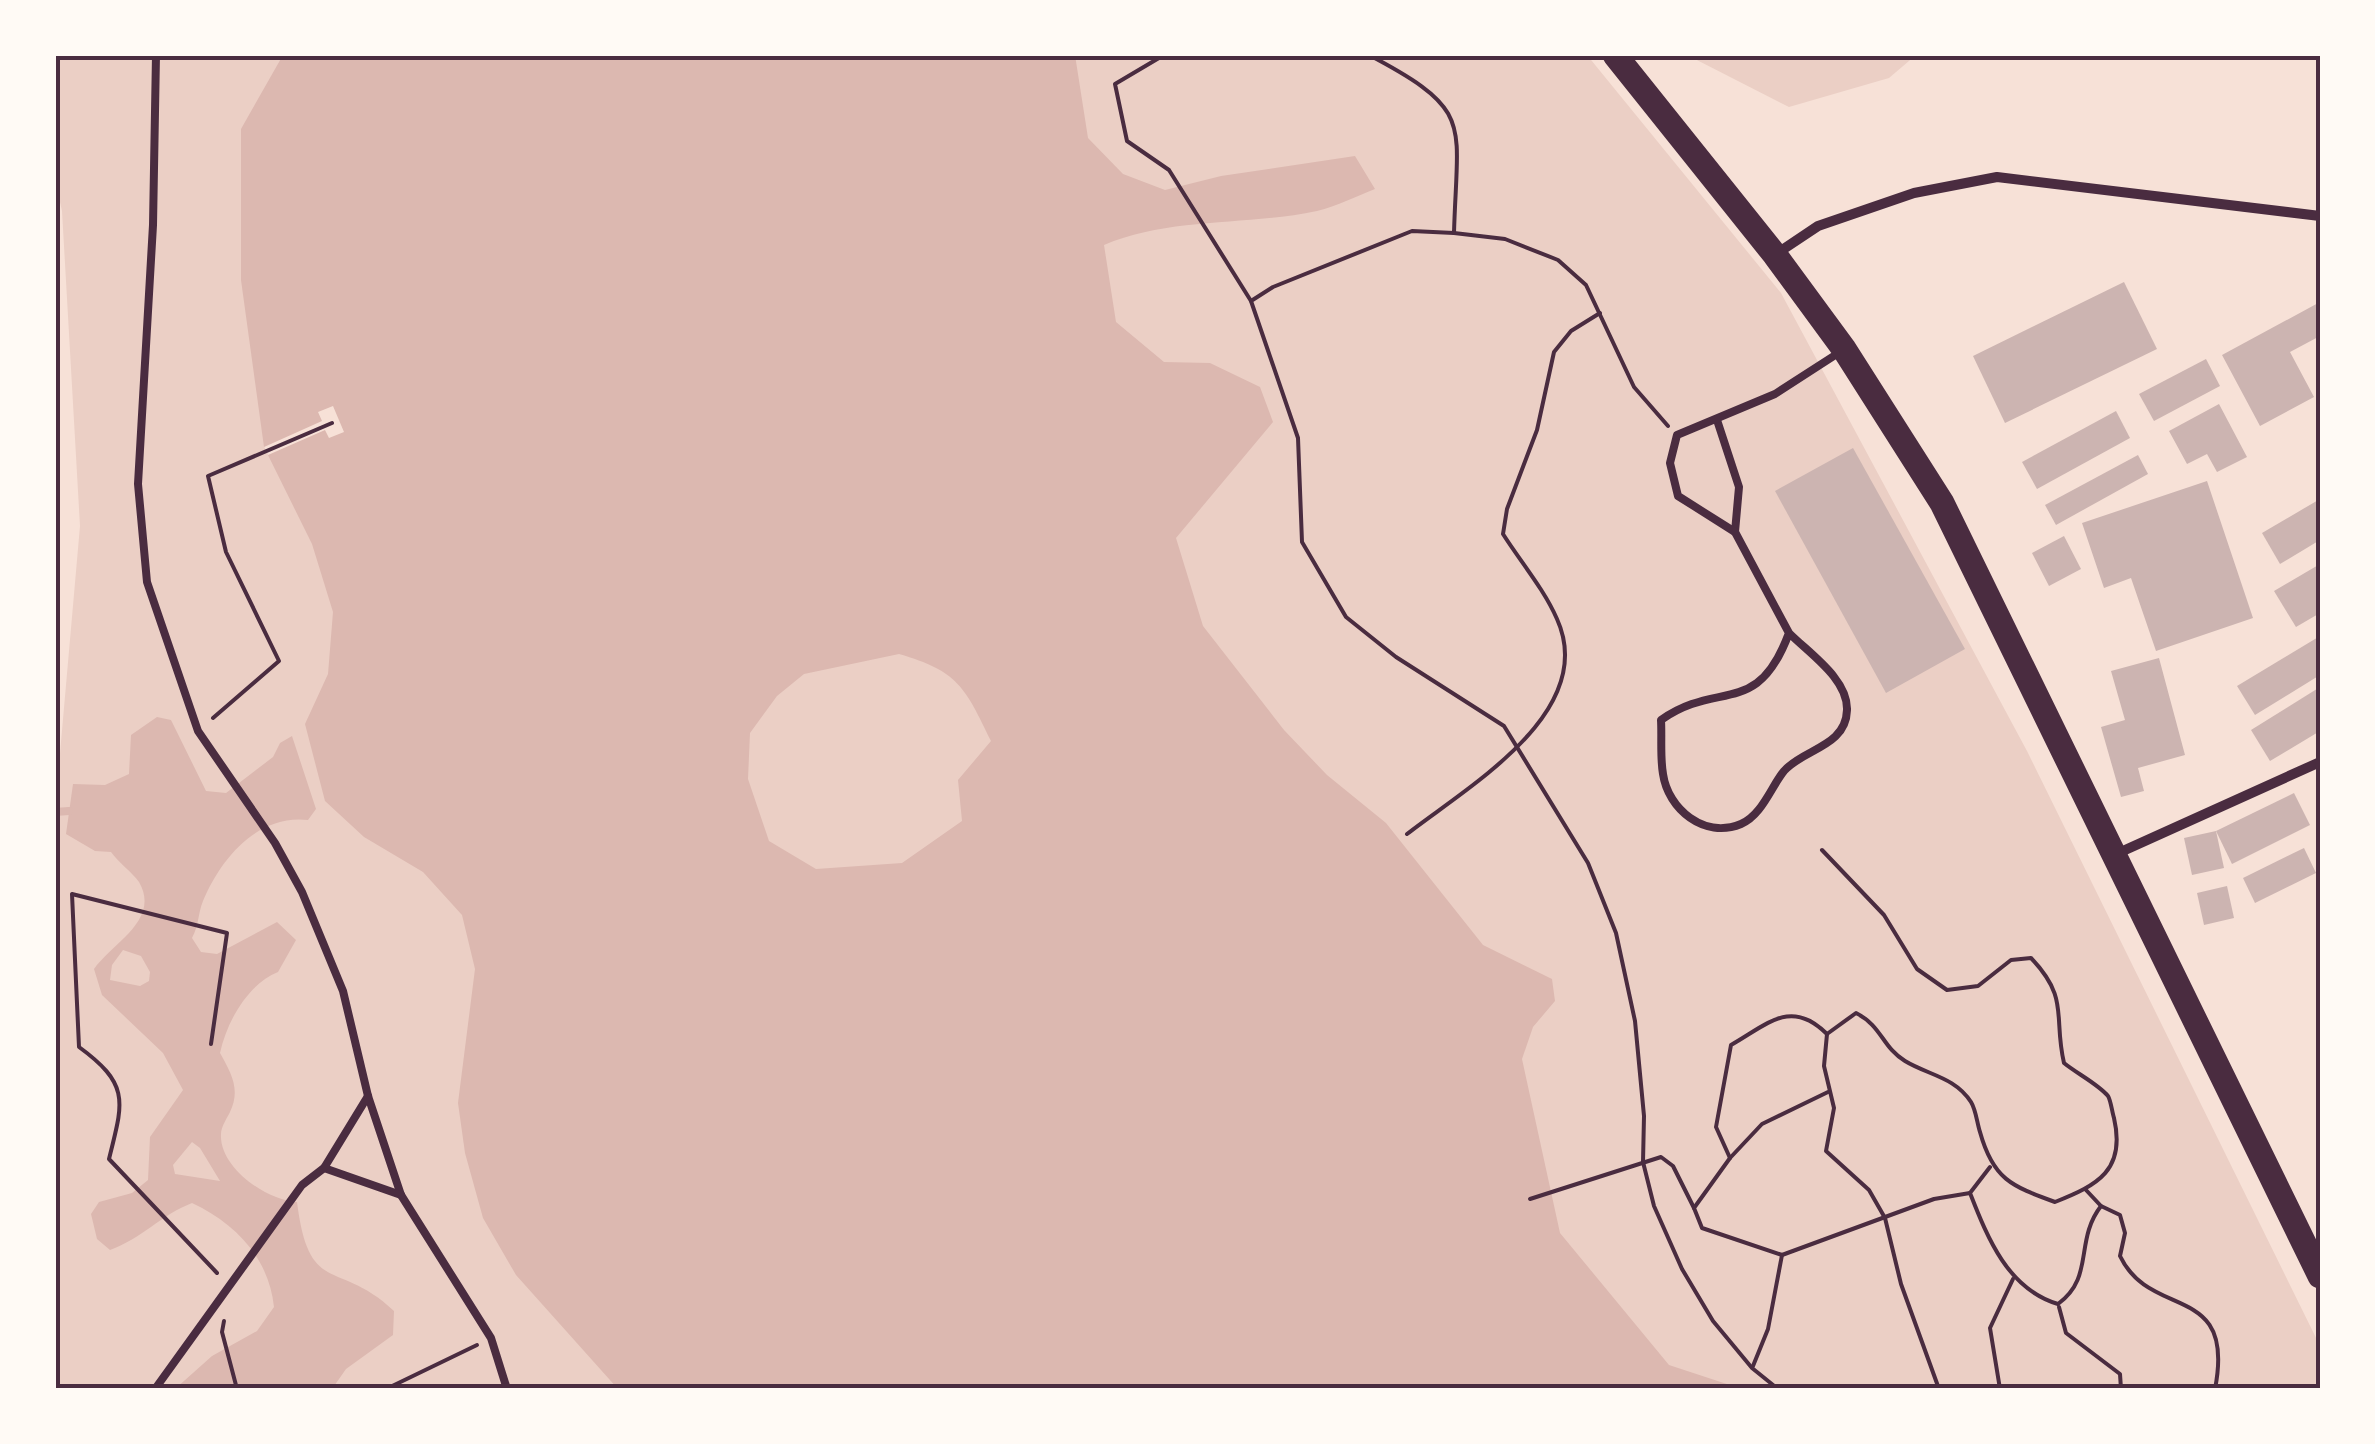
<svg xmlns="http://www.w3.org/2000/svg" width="2375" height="1444" viewBox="0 0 2375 1444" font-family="'Alegreya Sans',sans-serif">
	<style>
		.green { fill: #ebcfc5 }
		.water { fill: #dcb8b0; fill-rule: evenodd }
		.pier { fill: #f7e1d7 }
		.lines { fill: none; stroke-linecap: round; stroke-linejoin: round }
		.stream { stroke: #dcb8b0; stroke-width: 8 }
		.building { fill: #ccb4b1 }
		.path { stroke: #4a2c40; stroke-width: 4 }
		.service { stroke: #4a2c40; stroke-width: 8 }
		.minor { stroke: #4a2c40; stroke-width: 10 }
		.trunk { stroke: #4a2c40; stroke-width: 25 }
		.neatline { fill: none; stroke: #4a2c40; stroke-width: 4 }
	</style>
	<rect width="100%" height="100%" fill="#f7e1d7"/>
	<g class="green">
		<path d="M55,55H1587L1781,293L2027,751L2320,1346V1389H55V810L80,526L62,211L55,180Z"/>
		<path d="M1687,55H1916L1889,78L1789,107Z"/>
	</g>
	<g class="water">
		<path d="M283,55H1075L1088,138L1123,174L1165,190L1221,176L1355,156L1375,189C1357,196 1337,206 1317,211C1247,226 1170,217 1104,245L1116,322L1164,362L1210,363L1260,387L1273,422L1176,538L1203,626L1284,730L1327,775L1386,823L1483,945L1552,979L1555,1001L1533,1027L1522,1059L1560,1233L1669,1365L1742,1389H618L516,1275L483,1218L465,1153L458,1103L475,969L462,915L423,872L364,837L325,801L305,724L328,674L333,612L312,544L264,447L241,280V129ZM899,654C958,671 965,687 991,741L958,780L962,821L902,863L816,869L769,841L748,779L750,733L777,696L804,674Z"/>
		<path d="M157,717L171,720L206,791L226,793L273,757L280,743L292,736L316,809L308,820C258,814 221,858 203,901C198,913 199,925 192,938L201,952L217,954L277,922L296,940L278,972C248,984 227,1021 220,1053C231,1073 241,1089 230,1112C227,1118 221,1127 221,1134C219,1168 268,1201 297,1202C309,1298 338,1258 394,1311L393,1335L346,1369L332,1389H228L210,1384L203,1389H175L212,1356L257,1331L274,1307C269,1258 235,1223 192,1203C161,1215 141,1239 110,1250L97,1239L91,1214L99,1202L132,1193L148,1180L150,1137L183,1090L163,1053L102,995L94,969C112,943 161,920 139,882C132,872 119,863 111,852L95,851L66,834L73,784L105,785L129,774L131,735ZM123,950L141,956L150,972L149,981L140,986L110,980L112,965ZM192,1142L200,1148L220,1181L175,1174L173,1165Z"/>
	</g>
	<path class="pier" d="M333,406L344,432L329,438L325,430L268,455L264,447L322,421L318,412Z"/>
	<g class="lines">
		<path class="stream" d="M55,812L69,811"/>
	</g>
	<g class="building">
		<path d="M2124,282L2157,349L2005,423L1973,356Z"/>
		<path d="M2320,302V336L2290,352L2314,397L2260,426L2222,355Z"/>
		<path d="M2206,359L2220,386L2154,421L2139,394Z"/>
		<path d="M2219,404L2247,457L2217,472L2207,454L2187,464L2169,431Z"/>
		<path d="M2116,411L2130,438L2037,489L2022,462Z"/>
		<path d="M1853,448L1965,649L1886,693L1775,491Z"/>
		<path d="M2138,455L2148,474L2056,525L2045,505Z"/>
		<path d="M2207,481L2253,618L2156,651L2131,578L2104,588L2082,523Z"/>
		<path d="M2320,499V540L2280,564L2262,533Z"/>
		<path d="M2064,536L2081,569L2049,586L2032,553Z"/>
		<path d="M2320,564V613L2296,627L2274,591Z"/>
		<path d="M2320,636V675L2255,715L2237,686Z"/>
		<path d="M2159,658L2185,755L2138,768L2144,791L2121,797L2101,727L2125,720L2111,671Z"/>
		<path d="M2320,687V731L2270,761L2251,730Z"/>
		<path d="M2294,793L2310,825L2232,864L2216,831Z"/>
		<path d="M2216,831L2224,868L2192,875L2184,838Z"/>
		<path d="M2304,848L2316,873L2255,903L2243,878Z"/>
		<path d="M2227,886L2234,918L2204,925L2197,893Z"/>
	</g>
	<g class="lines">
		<g class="path">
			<path d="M1164,55L1115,84L1127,141L1169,170L1251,301"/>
			<path d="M1369,55C1475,111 1457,121 1454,233L1412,231L1273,287L1251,301L1298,438L1302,542L1346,617L1396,657L1504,726L1588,863L1616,933L1635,1021L1644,1116L1643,1162L1654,1206L1682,1269L1713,1321L1752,1368L1778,1389"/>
			<path d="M1454,233L1505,239L1558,260L1586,285L1634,387L1668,426"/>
			<path d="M213,718L279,661L226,552L208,476L332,423"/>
			<path d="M1407,834C1467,787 1599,712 1557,619C1544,589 1520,561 1503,534L1507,509L1537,430L1554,352L1571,331L1600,313"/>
			<path d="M1822,850L1884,915L1917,969L1947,990L1978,986L2011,960L2031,958C2070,999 2053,1016 2064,1063C2076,1073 2098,1084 2108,1096C2111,1101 2112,1112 2114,1118C2126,1170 2098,1185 2055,1202C2011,1186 1993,1179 1980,1132C1977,1123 1976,1110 1971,1102C1955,1077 1928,1075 1905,1061C1882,1047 1882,1026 1856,1013L1827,1034L1824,1066L1834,1108L1826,1151L1869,1190L1885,1218L1901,1284L1939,1389"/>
			<path d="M211,1044L227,933L72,894L79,1047C131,1085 123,1102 109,1159L217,1273"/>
			<path d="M1828,1092L1762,1124L1730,1158L1694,1208L1702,1228L1782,1255L1934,1199L1970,1193"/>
			<path d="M1730,1158L1716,1127L1731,1045C1768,1024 1791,998 1827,1034"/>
			<path d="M1990,1167L1970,1193C1988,1239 2008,1289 2058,1304C2095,1277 2074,1241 2101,1206"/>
			<path d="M2086,1190L2101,1206L2120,1215L2125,1233L2120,1256C2151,1321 2236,1281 2215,1389"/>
			<path d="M1530,1199L1661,1157L1673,1166L1694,1208"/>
			<path d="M2059,1307L2066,1333L2120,1374L2121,1389"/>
			<path d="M224,1321L222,1332L237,1389"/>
			<path d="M1753,1366L1768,1329L1782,1255"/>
			<path d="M386,1389L477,1345"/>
			<path d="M2000,1389L1990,1328L2013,1279"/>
		</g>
		<g class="service">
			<path d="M156,55L153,225L138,484L147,582L198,731L275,843L302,892L343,991L368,1096L401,1195L491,1338L507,1389"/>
			<path d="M1717,420L1739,487L1735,532"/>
			<path d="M1789,633C1810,654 1848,679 1847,710C1846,747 1803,749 1784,771C1771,787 1762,815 1741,824C1704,839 1668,809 1663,774C1660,757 1662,737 1661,720C1719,679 1757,719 1789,633L1735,532L1678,496L1670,463L1677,435L1775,394L1840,352"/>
			<path d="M324,1168L401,1195"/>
			<path d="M155,1389L302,1185L324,1168L368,1096"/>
		</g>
		<g class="minor">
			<path d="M1776,254L1818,226L1914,193L1997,177L2320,216"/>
			<path d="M2114,855L2320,762"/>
		</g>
		<path class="trunk" d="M1615,55L1775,255L1844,349L1942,503L2320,1276"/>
	</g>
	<rect width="2375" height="1444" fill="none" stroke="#fffaf5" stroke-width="115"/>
	<rect x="58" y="58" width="2260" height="1328" class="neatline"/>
</svg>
